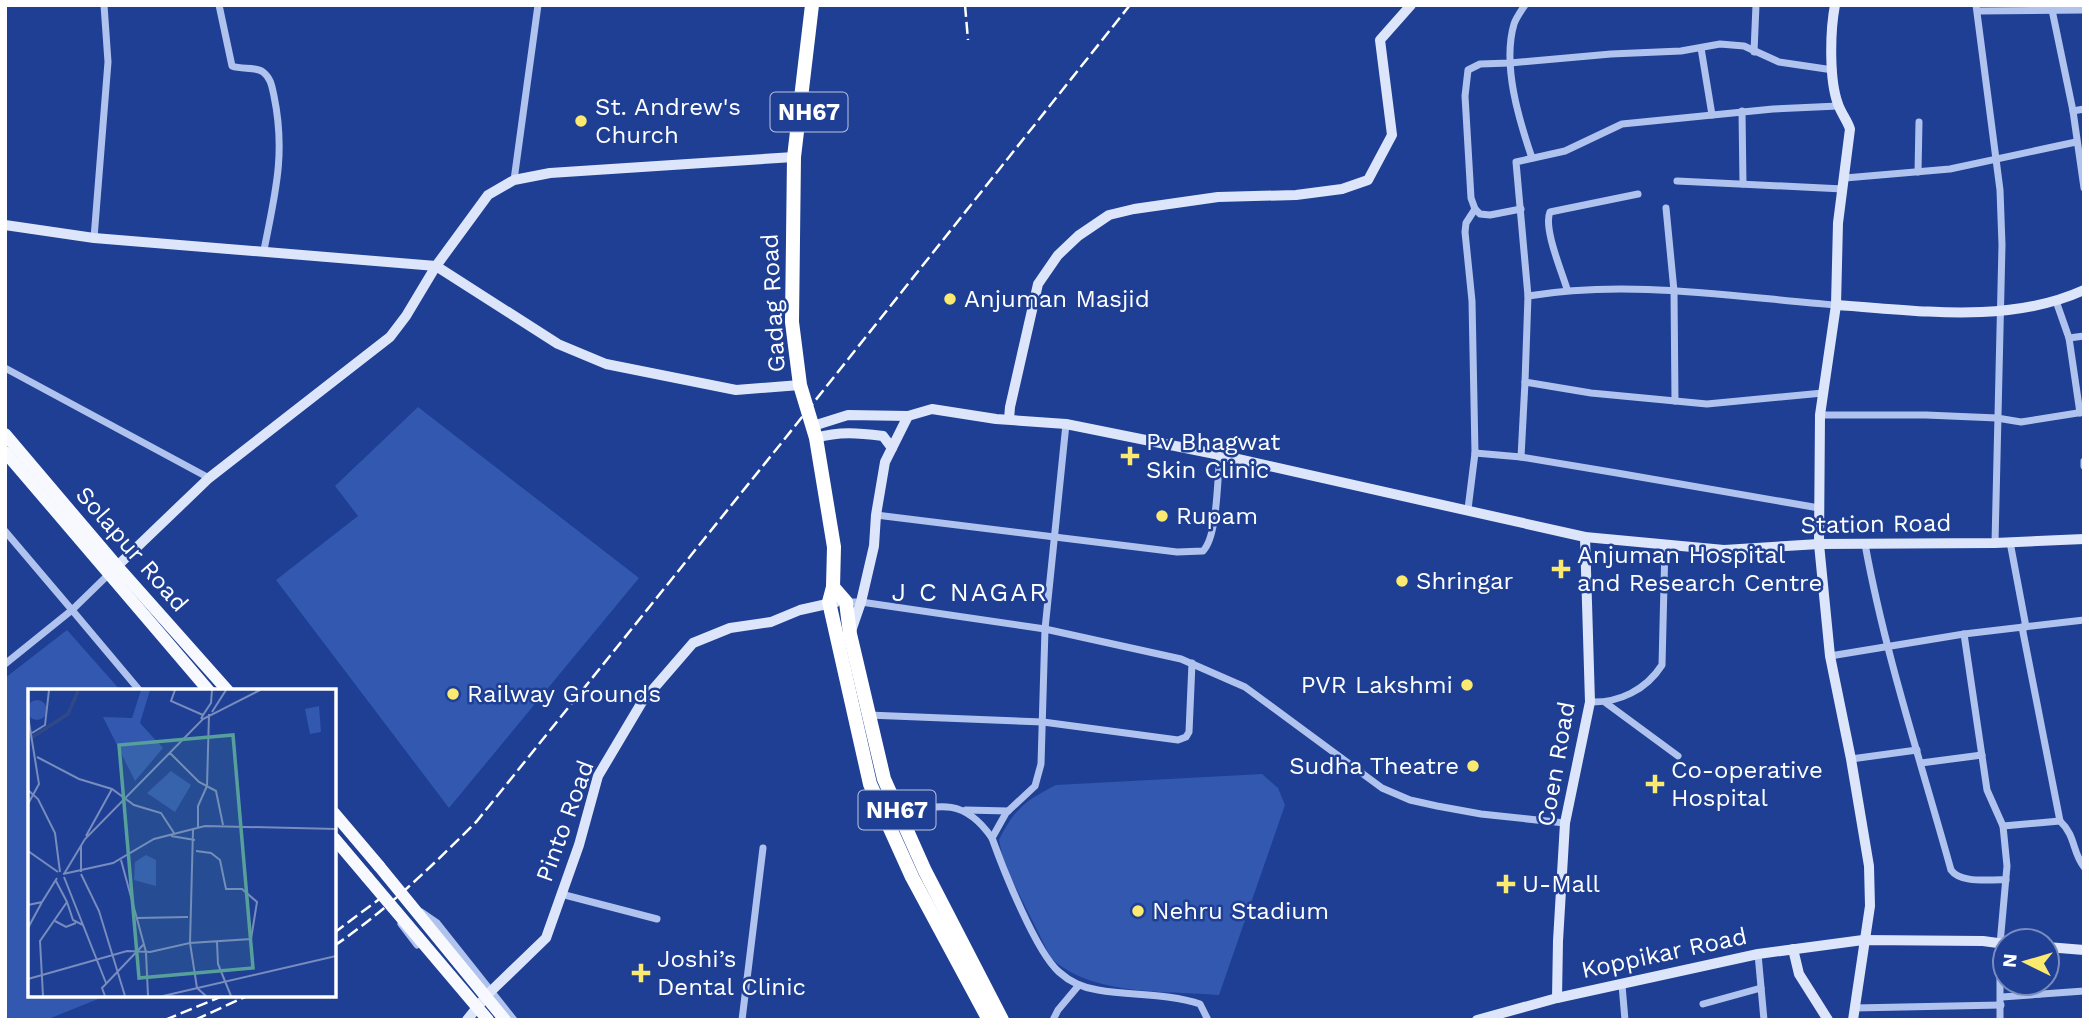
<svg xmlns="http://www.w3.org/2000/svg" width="2089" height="1025" viewBox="0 0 2089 1025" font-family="'Work Sans',sans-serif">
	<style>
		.grass { fill: #3258b0 }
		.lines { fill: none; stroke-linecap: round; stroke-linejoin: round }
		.street { stroke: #b0c3ee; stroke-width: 7 }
		.secondary { stroke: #dde5fa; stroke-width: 10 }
		.primary { stroke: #f7f9ff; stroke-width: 12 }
		.highway { stroke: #fff; stroke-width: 14 }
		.rail { stroke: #fff; stroke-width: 2.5; stroke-dasharray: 12 5; stroke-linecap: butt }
		.primary-bridge { stroke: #f7f9ff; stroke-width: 12 }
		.poi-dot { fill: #fce970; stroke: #1e3f93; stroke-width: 2.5 }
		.labels { text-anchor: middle; stroke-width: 5; stroke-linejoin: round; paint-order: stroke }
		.shield { fill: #1e3f93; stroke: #bcc5df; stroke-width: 2 }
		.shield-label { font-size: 23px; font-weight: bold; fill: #fff }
		.poi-label { font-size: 24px; fill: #fff; stroke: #1e3f93; text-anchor: start }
		.street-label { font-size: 24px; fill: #fff; stroke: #1e3f93 }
		.neighbourhood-label { font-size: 26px; letter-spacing: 2px; fill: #fff; stroke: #1e3f93 }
		.inset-river { fill: none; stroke: #304886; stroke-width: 3.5 }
		.inset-road { fill: none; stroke: #788cbe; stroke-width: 2 }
		.view { fill: #579f9a; fill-opacity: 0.15; stroke: #579f9a; stroke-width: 3.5 }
		.inset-edge { fill: none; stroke: #fff; stroke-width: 3.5 }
	</style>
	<rect width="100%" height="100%" fill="#1e3f93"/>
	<g class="grass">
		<path d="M418,407L639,578L449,808L276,580L358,516L335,486Z"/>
		<path d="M67,630L121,691H30V995H108L46,1020H5V678Z"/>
		<path d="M1262,774L1278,788L1285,805L1219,995C1167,991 1091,996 1051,958L1004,864L999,840C1015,808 1025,801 1056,785Z"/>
	</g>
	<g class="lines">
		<g class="street">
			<path d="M219,5L232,66C242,70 255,66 263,72C271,78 272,87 274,96C286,154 275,194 264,250"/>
			<path d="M1525,5C1521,11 1516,18 1514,24C1502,65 1519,120 1532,158"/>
			<path d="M1976,5L2000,190L2002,245L1995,543"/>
			<path d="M2051,5L2073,111L2084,188"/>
			<path d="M1978,11L2084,10"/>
			<path d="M1701,48L1712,115"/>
			<path d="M1754,52L1756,5"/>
			<path d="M1742,111L1743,184"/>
			<path d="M2073,111L2084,109"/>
			<path d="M1918,172L1919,122"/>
			<path d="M1845,178L1950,169L2076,142"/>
			<path d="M514,180L538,5"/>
			<path d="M1677,181L1843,189"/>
			<path d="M1666,208L1674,291L1675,401"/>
			<path d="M1521,209L1490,215L1480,214L1475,209L1471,198L1465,96L1468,70L1480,64L1510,63L1611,54L1681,51L1720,44L1744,46L1779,62L1833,70"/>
			<path d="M94,238L108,62L104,5"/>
			<path d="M1567,289C1562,272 1543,228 1550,212L1638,194"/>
			<path d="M1528,296C1629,279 1734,297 1836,305"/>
			<path d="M2056,301L2069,338L2080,413"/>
			<path d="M2069,338L2084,336"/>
			<path d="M5,368L209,478"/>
			<path d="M1823,393L1707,404L1591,393L1525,382L1528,296L1516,162L1565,151L1622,124L1773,109L1838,106"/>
			<path d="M1820,415H1926L1997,418L2021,422L2084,412"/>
			<path d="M1066,424L1045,629L1041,764L1035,786L1006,813L992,838C1003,869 1036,952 1059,972C1070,982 1084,988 1098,990C1132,996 1167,993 1200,1004L1208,1020"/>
			<path d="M1475,453L1521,457L1617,473L1819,508"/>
			<path d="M1521,457L1525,382"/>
			<path d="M2084,461V466"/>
			<path d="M1468,509L1475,453L1472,301L1465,232L1466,223L1475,209"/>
			<path d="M876,515L1177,552L1203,551C1218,536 1217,478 1220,455"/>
			<path d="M5,531L72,610L109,574"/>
			<path d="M2010,542L2026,627"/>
			<path d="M1865,544C1885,654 1921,762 1951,870C1961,884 1990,879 2006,880"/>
			<path d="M846,602H861L1045,629L1181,659L1245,687L1382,788L1410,800L1437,806L1481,814L1565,823"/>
			<path d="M2022,627L2060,821C2076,836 2072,852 2084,867"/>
			<path d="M1964,634L1987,790L2003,826L2007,866L2000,944V1020"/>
			<path d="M1830,656L1964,634L2084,620"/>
			<path d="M5,664L72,610L140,691"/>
			<path d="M1590,702C1619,703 1646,690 1662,665L1665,545"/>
			<path d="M1606,703L1678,756"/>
			<path d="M868,715L1043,722L1178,740L1186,737L1189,732L1192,663"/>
			<path d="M1851,759L1917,750"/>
			<path d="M1921,763L1982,755"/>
			<path d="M966,810L1008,811"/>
			<path d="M899,815C941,803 965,799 992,838"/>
			<path d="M2003,826L2060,821"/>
			<path d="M561,894L657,919"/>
			<path d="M421,912L437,923L514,1020"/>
			<path d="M401,924L417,945"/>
			<path d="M1758,954L1764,1020"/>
			<path d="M2038,983L2039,994"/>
			<path d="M1622,985L1625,1020"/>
			<path d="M2002,997L2084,991"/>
			<path d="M1703,1004L1761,988"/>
			<path d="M1854,1008L2001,1005"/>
			<path d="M742,1020L763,848"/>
			<path d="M1053,1020L1058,1010L1079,985"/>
		</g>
		<g class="secondary">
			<path d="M1835,5C1830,31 1829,80 1838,104C1841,113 1847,120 1850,129L1838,223L1836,305L1820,415L1819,544L1830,656L1851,759L1869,866L1870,906L1853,1020"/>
			<path d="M5,225L94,238L436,266L558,344L606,364L736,390L800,385"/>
			<path d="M1836,305C1917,310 2007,325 2084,290"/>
			<path d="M1009,419L1010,407L1038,284L1058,255L1078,236L1109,215L1134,209L1218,197L1296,195L1342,189L1368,180L1392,135L1380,40L1411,5"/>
			<path d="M813,426L848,415L908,416L932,409L996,419L1066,424L1220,455L1585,537L1724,550L1819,544L1995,543L2084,539"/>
			<path d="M816,438C839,431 859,433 883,436L892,448"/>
			<path d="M111,572L209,478L390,337L406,316L436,266L488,195L514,180L550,173L794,157"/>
			<path d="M851,631L861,602L874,546L876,515L885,462L908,416"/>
			<path d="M2047,947L2084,950"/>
			<path d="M1793,949L1799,974L1828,1020"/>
			<path d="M1557,998L1558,941L1565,823L1590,702L1585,537"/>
			<path d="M467,1020L488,994L546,938L579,845L598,776L642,702L693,643L730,628L771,622L800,610L836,602"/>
			<path d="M1477,1020L1557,998L1758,954L1863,940L1983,941L2005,944"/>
		</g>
		<g class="primary">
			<path d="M5,434L117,566L228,691"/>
			<path d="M5,452L209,691"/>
			<path d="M334,813L379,866"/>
			<path d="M334,838L367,877"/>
		</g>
		<g class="highway">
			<path d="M812,5L794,157L792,322L800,385L816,438L834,547L833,587L829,602L870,784L912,877L989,1020"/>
			<path d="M833,587L846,602L850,634L884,779L925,871L1002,1020"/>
		</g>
		<g class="rail">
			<path d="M965,5L968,40"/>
			<path d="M334,933L386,894"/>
			<path d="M334,946C387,910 432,866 477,821L783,441L1130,5"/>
			<path d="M165,1020L225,995"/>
			<path d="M195,1020L249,995"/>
		</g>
		<g class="primary-bridge">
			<path d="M379,866L505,1020"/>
			<path d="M367,877L488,1020"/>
		</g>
	</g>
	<g class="poi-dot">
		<circle cx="581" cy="121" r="7"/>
		<circle cx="950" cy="299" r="7"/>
		<path d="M1126.5 445.5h7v7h7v7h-7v7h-7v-7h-7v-7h7z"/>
		<circle cx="1162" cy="516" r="7"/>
		<path d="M1557.5 558.5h7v7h7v7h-7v7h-7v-7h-7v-7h7z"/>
		<circle cx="1402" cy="581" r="7"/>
		<circle cx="1467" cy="685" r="7"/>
		<circle cx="453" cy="694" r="7"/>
		<circle cx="1473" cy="766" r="7"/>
		<path d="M1651.5 773.5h7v7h7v7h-7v7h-7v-7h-7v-7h7z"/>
		<path d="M1502.5 873.5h7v7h7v7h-7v7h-7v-7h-7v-7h7z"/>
		<circle cx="1138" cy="911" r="7"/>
		<path d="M637.5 962.5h7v7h7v7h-7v7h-7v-7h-7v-7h7z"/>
	</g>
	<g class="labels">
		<g class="shield">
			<rect x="770.5" y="92.5" width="77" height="39" rx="5"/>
			<rect x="858.5" y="790.5" width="77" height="39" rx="5"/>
		</g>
		<g class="shield-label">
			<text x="809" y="120">NH67</text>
			<text x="897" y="818">NH67</text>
		</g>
		<g class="poi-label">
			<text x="595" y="115">St. Andrew's<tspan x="595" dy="28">Church</tspan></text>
			<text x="964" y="307">Anjuman Masjid</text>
			<text x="1146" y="450">Pv Bhagwat<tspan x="1146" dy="28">Skin Clinic</tspan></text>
			<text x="1176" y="524">Rupam</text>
			<text x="1577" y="563">Anjuman Hospital<tspan x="1577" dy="28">and Research Centre</tspan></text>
			<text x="1416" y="589">Shringar</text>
			<text x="1453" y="693" text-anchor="end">PVR Lakshmi</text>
			<text x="467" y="702">Railway Grounds</text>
			<text x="1459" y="774" text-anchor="end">Sudha Theatre</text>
			<text x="1671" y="778">Co-operative<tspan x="1671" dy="28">Hospital</tspan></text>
			<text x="1522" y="892">U-Mall</text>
			<text x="1152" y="919">Nehru Stadium</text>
			<text x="657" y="967">Joshi’s<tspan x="657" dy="28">Dental Clinic</tspan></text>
		</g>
		<g class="street-label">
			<text transform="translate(773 303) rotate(-93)" y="8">Gadag Road</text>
			<text transform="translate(1876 524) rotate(-1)" y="8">Station Road</text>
			<text transform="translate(132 549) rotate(49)" y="8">Solapur Road</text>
			<text transform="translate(1556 764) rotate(-80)" y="8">Coen Road</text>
			<text transform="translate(565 821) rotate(-70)" y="8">Pinto Road</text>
			<text transform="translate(1664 953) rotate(-12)" y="8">Koppikar Road</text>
		</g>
		<g class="neighbourhood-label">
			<text x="970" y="601">J C NAGAR</text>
		</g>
	</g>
	<g transform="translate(28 689)">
		<rect width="308" height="308" fill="#1e3f93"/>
		<path d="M113,1H122L112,34L135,59L107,92L75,28L104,29ZM143,82L163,96L147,123L119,104ZM118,166L128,171V197L106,191L107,173Z" fill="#3258b0"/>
		<path d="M-1 21a10 10 0 1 1 20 0a10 10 0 1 1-20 0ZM291,17L293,43L282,45L277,20Z" fill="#3258b0"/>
		<path class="inset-river" d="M0,51L40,25L50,2"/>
		<path class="inset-road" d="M147,1L143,12L175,26L173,30M184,23L198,1M175,26L183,14L184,1M0,27L11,95L0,115M4,44L17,36L21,1M142,64L171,93L188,102L195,136M9,68L51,90L84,100L106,116L133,124L146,144M0,101L10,110L27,144L32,183M170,139V117L179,97L181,25M58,147L84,100M143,147L167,151M0,162L30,183M168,162L183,164L192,171L198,200H214L229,213L223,250L162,254L169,299L178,307M93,171L118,263M53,183V156M35,185L85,174L126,150L177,137L308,140M36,185L57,150L175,30L232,1M53,185L71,222L97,307M36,188L55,236M39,213L45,231L55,236L78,294M0,216L14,213L29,189M109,229L160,228M27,232L38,238L48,234M0,239L14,213M189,253L190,275L203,307M118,264L120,307M0,290L99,262L122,263L162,254L165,141M15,307L12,252L39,213L28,192M77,307L74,299L116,255M135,307L308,267"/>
		<path class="view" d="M205,46L225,279L111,289L91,56Z"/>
		<rect width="308" height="308" class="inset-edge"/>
	</g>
	<rect width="2089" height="1025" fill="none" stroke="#ffffff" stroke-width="14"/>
	<g transform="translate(2026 962) rotate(275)"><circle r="33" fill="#1e3f93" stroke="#788cbe" stroke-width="2"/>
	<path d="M0-5L12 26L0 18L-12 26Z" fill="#fce970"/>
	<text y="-10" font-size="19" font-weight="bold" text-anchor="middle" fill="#ffffff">N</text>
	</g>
</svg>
